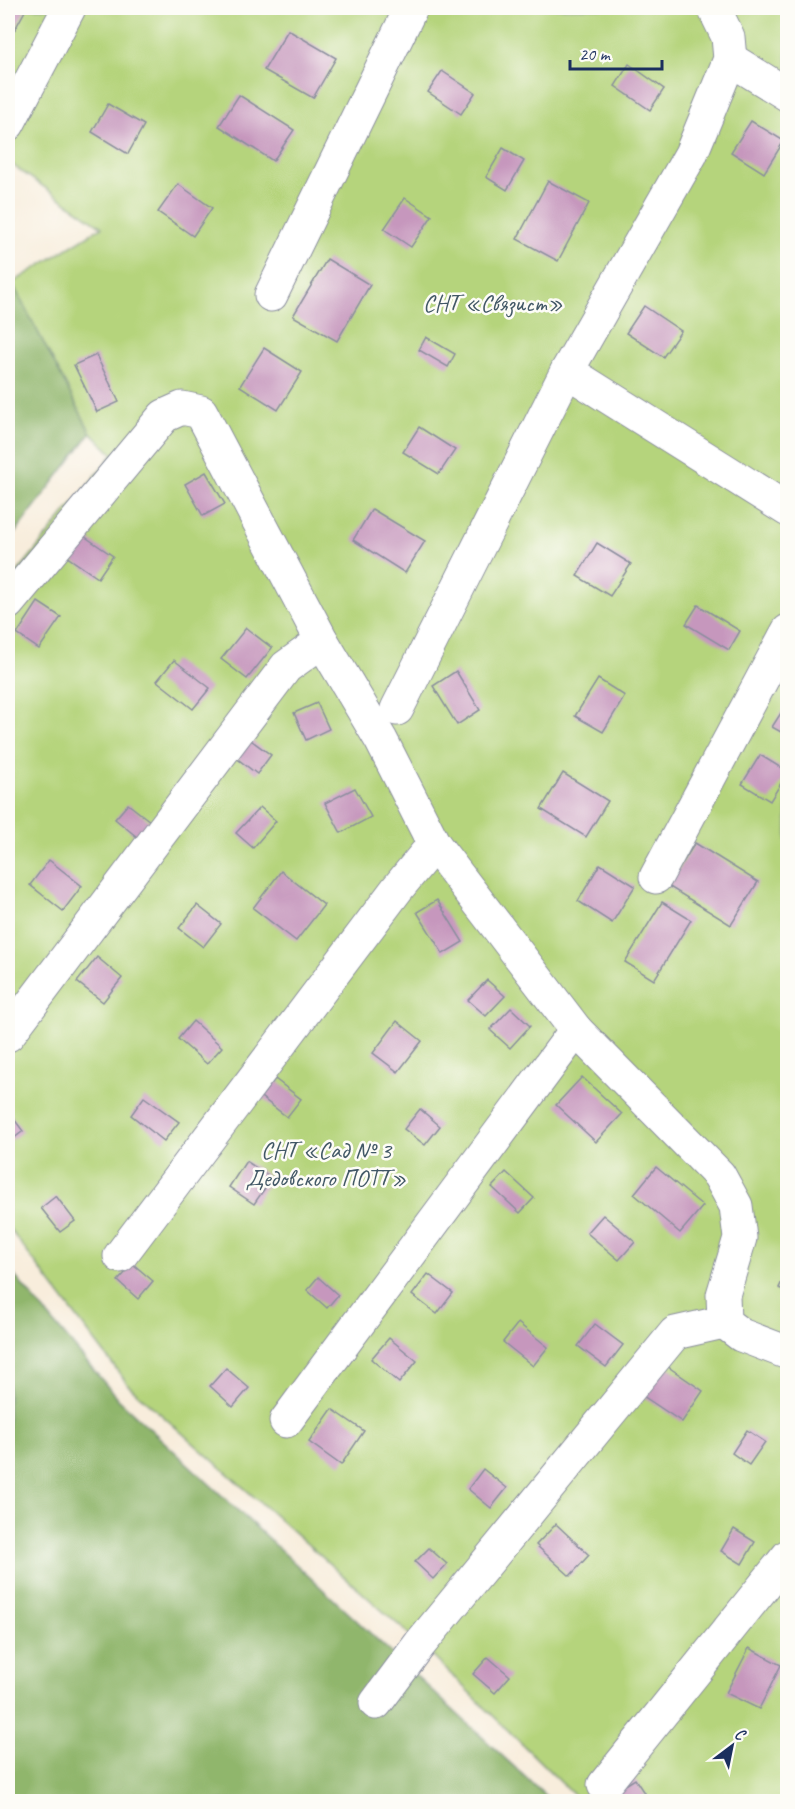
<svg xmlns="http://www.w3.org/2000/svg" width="795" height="1809" viewBox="0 0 795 1809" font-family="Caveat,sans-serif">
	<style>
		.green { fill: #b5d47c; stroke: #68826d; stroke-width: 1.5 }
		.forest { fill: #90b66c; stroke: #567265; stroke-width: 1.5 }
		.building { fill: #c697bd }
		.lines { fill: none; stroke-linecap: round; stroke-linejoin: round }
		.minor-casing { stroke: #8a8e9d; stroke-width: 35 }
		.minor { stroke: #fff; stroke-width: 33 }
		.labels { text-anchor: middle; stroke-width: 5; stroke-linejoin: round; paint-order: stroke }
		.park-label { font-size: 24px; fill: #425866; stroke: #fdfcf7 }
	</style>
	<rect width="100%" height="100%" fill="#fdfcf7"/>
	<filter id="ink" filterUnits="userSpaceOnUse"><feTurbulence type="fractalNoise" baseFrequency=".0167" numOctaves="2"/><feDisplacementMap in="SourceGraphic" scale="12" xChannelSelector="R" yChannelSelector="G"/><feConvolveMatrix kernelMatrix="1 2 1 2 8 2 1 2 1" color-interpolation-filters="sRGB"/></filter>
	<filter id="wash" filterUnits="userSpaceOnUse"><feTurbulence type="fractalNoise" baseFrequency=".008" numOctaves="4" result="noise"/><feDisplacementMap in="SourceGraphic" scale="24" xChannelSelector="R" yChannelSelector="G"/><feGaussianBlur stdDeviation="1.35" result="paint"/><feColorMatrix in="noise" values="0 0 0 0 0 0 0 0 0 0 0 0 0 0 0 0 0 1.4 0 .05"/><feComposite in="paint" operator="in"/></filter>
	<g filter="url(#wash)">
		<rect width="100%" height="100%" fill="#f8eddc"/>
		<path class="green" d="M8,8H787V1801H580L420,1644L129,1386L8,1227V584L113,454L91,433L12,283L102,227L8,162Z"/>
		<g class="forest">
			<path d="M8,275L91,433L8,542Z"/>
			<path d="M8,1268L118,1399L551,1801H8Z"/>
		</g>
		<g id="blocks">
			<g class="building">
				<path d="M8,8H23L26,9L8,42Z"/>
				<path d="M288,30L336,58L313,98L264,70Z"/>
				<path d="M629,64L664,89L650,110L615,86Z"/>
				<path d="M442,71L475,93L461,114L428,92Z"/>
				<path d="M239,95L294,130L273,161L219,126Z"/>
				<path d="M108,104L144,125L128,154L92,132Z"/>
				<path d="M751,121L784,141L764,173L731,152Z"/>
				<path d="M503,148L524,161L507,190L486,177Z"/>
				<path d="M548,181L589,203L558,261L517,239Z"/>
				<path d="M178,184L212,208L193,236L158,212Z"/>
				<path d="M405,198L432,216L411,247L384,229Z"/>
				<path d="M327,259L370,285L337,341L293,316Z"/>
				<path d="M644,306L681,331L663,357L626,333Z"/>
				<path d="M426,337L455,354L448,367L419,350Z"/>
				<path d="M264,348L302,372L278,410L240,386Z"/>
				<path d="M96,355L119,402L97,412L74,365Z"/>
				<path d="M419,427L455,450L439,474L403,452Z"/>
				<path d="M206,472L225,504L203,516L185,484Z"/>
				<path d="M372,509L425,541L405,573L353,540Z"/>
				<path d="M78,532L113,556L98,578L63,554Z"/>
				<path d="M597,543L631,564L610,596L577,576Z"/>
				<path d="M38,602L61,617L39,649L17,634Z"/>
				<path d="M698,605L740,631L729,650L686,624Z"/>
				<path d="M246,628L272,648L247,679L221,659Z"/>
				<path d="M174,660L210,688L193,709L157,681Z"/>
				<path d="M456,671L480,710L457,725L433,686Z"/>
				<path d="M598,679L625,696L603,732L575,716Z"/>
				<path d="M788,702V736L772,727Z"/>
				<path d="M317,703L329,729L306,740L294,713Z"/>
				<path d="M244,735L271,755L257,774L230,753Z"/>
				<path d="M760,755L788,772L770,801L742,784Z"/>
				<path d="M563,773L608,801L586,837L541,809Z"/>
				<path d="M355,788L371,817L341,833L325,803Z"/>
				<path d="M128,804L150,821L137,837L115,819Z"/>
				<path d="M260,807L276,821L253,848L236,833Z"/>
				<path d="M695,843L758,882L731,925L668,886Z"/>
				<path d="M49,860L82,886L63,911L30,885Z"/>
				<path d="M600,864L635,886L612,923L578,901Z"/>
				<path d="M281,871L324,905L296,941L253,908Z"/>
				<path d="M437,900L463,942L443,954L417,912Z"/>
				<path d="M662,902L691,920L654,980L625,962Z"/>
				<path d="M197,905L221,924L203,947L179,928Z"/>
				<path d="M97,957L122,978L103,1002L77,982Z"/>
				<path d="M487,980L505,996L486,1016L468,1000Z"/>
				<path d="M511,1008L530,1026L510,1048L490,1030Z"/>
				<path d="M193,1021L222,1047L207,1064L178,1039Z"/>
				<path d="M397,1021L422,1041L398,1072L373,1053Z"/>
				<path d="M582,1077L622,1114L596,1142L556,1105Z"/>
				<path d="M275,1079L301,1099L287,1117L261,1097Z"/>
				<path d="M144,1097L179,1122L164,1141L131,1115Z"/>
				<path d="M420,1109L440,1126L425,1145L404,1129Z"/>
				<path d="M8,1111L23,1131L8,1143Z"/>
				<path d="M246,1161L272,1178L254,1204L229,1187Z"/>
				<path d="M656,1167L703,1206L680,1233L634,1194Z"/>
				<path d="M506,1172L534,1198L520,1213L492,1187Z"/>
				<path d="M56,1196L75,1221L60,1232L41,1208Z"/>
				<path d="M603,1215L635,1242L619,1260L587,1233Z"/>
				<path d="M133,1264L153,1281L138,1299L118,1281Z"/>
				<path d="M788,1269V1292L779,1288Z"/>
				<path d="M428,1274L453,1293L437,1314L412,1295Z"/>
				<path d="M318,1277L338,1295L327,1308L307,1290Z"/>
				<path d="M518,1323L548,1347L533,1366L503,1342Z"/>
				<path d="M595,1324L623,1345L606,1367L578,1346Z"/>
				<path d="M389,1338L417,1361L399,1383L371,1359Z"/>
				<path d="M664,1364L703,1391L682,1422L643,1396Z"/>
				<path d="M226,1368L249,1388L233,1407L210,1386Z"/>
				<path d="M332,1409L364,1431L341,1465L309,1442Z"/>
				<path d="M747,1430L765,1442L749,1465L732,1453Z"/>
				<path d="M483,1469L507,1488L491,1508L468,1489Z"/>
				<path d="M556,1524L589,1555L570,1576L536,1545Z"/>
				<path d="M734,1529L755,1542L742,1564L721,1551Z"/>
				<path d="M429,1548L447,1564L433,1579L415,1562Z"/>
				<path d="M749,1648L781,1665L759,1709L726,1693Z"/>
				<path d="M488,1657L510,1676L495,1693L473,1674Z"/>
				<path d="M635,1779L650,1802H623L616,1791Z"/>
			</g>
		</g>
	</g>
	<g filter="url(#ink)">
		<use href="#blocks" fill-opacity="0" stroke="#8a8e9d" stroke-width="1.5"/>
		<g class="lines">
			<g class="minor-casing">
				<g id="minor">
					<path d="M730,59L788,95"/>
					<path d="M8,124L69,8"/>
					<path d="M271,295L411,8"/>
					<path d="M567,371L788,510"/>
					<path d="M8,603L164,416L182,408L201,412L322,641L381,740L434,844L576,1030L719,1175L736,1206L740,1238L723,1295L724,1322L741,1335L788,1353"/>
					<path d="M397,709L567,371L691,154L730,59L728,37L714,8"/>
					<path d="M656,877L788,631"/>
					<path d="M8,1035L286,667L322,641"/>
					<path d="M120,1256L397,889L434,844"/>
					<path d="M286,1421L576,1030"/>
					<path d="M376,1703L420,1644L675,1333L724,1322"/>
					<path d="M604,1785L788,1556"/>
				</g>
			</g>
			<use href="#minor" class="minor"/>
		</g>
	</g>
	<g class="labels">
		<g class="park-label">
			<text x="493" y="311">СНТ «Связист»</text>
			<text x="326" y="1158">СНТ «Сад № 3<tspan x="326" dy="28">Дедовского ПОТТ»</tspan></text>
		</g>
	</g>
	<rect width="795" height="1809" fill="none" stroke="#fdfcf7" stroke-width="30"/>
	<g transform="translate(732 1746) rotate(32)" stroke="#fdfcf7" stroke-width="4.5" paint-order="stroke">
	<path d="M0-4.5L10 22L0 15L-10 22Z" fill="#1b2f5e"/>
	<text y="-9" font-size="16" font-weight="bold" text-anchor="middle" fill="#1b2f5e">С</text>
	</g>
	<path d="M570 60v9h92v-9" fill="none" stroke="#1b2f5e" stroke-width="3"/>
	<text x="579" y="60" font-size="18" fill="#1b2f5e" stroke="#fdfcf7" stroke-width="4.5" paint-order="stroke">20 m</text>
</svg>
